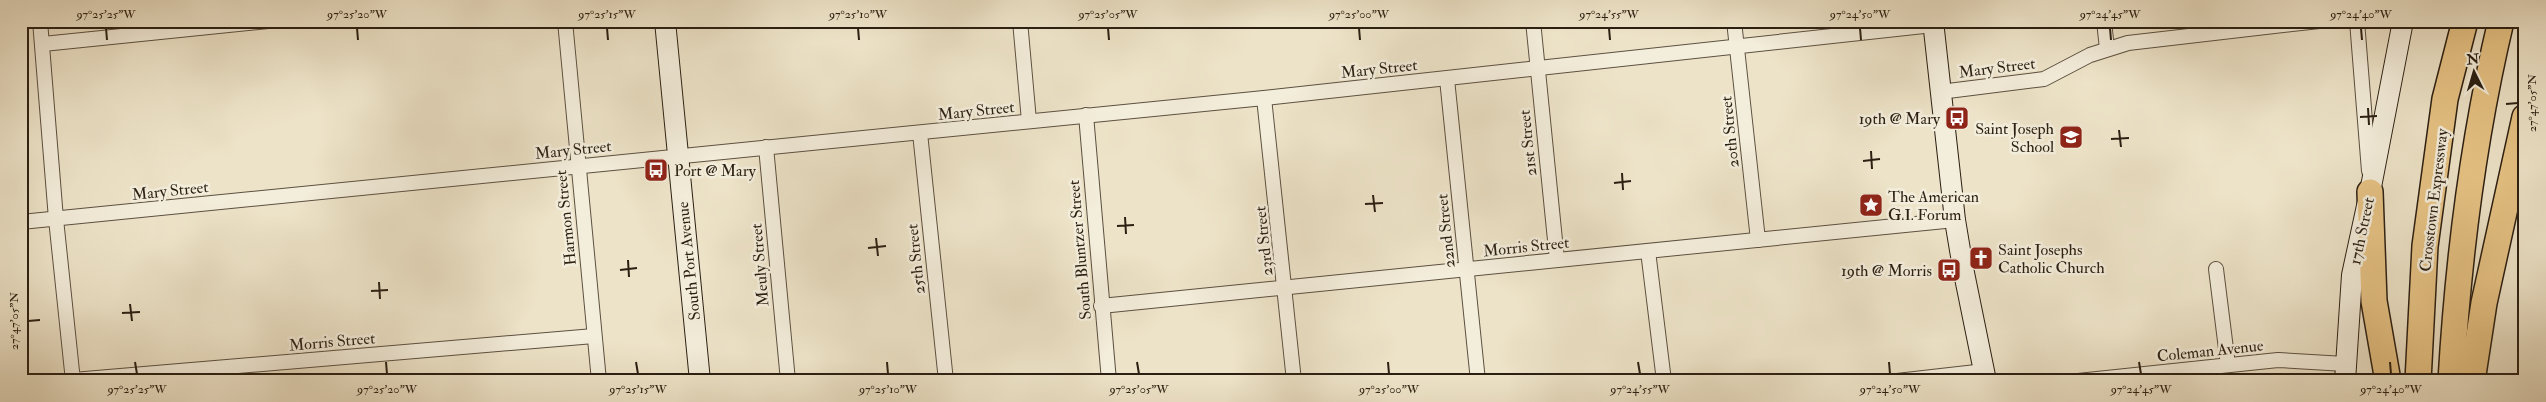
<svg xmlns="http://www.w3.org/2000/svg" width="2546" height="402" viewBox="0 0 2546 402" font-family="'IM FELL Double Pica',serif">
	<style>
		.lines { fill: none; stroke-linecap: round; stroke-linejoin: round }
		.street-casing { stroke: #5c5040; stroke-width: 16 }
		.secondary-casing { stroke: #2b1f12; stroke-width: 22 }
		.highway-casing { stroke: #2b1f12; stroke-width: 28 }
		.street { stroke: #f3eddb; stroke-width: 14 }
		.secondary { stroke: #f3eddb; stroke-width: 20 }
		.highway { stroke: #e6c284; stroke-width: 25 }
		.ticks { fill: none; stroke: #2b1f12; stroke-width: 2 }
		.labels { text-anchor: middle; stroke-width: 5; stroke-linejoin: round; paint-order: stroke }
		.street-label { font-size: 16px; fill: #2b1f12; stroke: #f3eddb }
		.poi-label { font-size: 16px; fill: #2b1f12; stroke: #f3eddb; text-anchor: end }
		.neatline { fill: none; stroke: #2b1f12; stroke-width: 2 }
		.ticks-label { font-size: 12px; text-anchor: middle; fill: #2b1f12 }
	</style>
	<rect width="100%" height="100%" fill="#ede3c8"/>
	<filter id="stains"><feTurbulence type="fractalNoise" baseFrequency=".004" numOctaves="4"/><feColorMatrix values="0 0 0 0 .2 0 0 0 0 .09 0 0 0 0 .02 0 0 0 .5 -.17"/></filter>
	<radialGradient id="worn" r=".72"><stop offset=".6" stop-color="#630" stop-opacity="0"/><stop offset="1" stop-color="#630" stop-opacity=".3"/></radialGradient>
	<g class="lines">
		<g class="street-casing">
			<g id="street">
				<path d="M40,21L56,219L73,381"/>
				<path d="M565,21L599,381"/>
				<path d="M1020,21L1029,121"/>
				<path d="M1533,21L1557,260"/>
				<path d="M1734,21L1758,240"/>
				<path d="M2104,21L2107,49"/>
				<path d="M2357,21L2369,171"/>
				<path d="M43,44L268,21"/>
				<path d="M1447,79L1478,381"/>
				<path d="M1940,92L2044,79L2090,55L2128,43L2319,21"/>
				<path d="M1264,98L1294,381"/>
				<path d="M1086,115L1109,381"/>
				<path d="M920,133L946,381"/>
				<path d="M766,147L788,381"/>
				<path d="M21,222L1264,98L1933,25"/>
				<path d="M1648,251L1664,381"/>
				<path d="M2216,269L2228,365"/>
				<path d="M1101,306L1955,220"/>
				<path d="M73,380L594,336"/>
				<path d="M1897,381L1985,371"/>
				<path d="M2078,381L2278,360L2345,364"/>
			</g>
		</g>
		<g class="secondary-casing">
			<g id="secondary">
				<path d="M665,21L700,381"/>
				<path d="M1933,21L1955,220L1963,268L1986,381"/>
				<path d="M2345,381L2352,275L2370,192L2403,21"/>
			</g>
		</g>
		<g class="highway-casing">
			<g id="highway">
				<path d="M2370,192L2374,301L2388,381"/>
				<path d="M2418,381L2425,246L2445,99L2465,21"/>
				<path d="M2451,381C2458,260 2473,139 2501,21"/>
				<path d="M2472,381L2484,303L2525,117"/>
			</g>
		</g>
		<use href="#street" class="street"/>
		<use href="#secondary" class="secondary"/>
		<use href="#highway" class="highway"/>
	</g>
	<path class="ticks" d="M106,28L107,40M357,28L358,40M607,28L608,40M858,28L859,40M1108,28L1109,40M1359,28L1360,40M1609,28L1610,40M1860,28L1861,40M2110,28L2111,40M2361,28L2362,40M2506,104L2518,103M2368,108L2369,125M2360,117L2377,116M2119,130L2121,147M2111,139L2129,138M1871,151L1872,169M1863,161L1880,159M1622,173L1623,190M1614,183L1631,181M1373,195L1375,212M1365,204L1383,203M1125,217L1126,234M1117,226L1134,225M876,238L878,256M868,248L886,246M628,260L629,277M620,270L637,268M379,282L380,299M371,291L388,290M130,304L132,321M122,313L140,312M28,321L40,320M135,362L137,374M386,362L387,374M636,362L638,374M887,362L888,374M1137,362L1139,374M1388,362L1389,374M1638,362L1640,374M1889,362L1890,374M2139,362L2141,374M2390,362L2391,374"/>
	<defs>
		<g id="bus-square" transform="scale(1.25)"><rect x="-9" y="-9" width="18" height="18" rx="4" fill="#8f2418" stroke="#f3eddb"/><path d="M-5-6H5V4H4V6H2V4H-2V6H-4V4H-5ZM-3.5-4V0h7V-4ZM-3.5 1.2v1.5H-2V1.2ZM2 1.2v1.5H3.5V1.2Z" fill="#fff"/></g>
		<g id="school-square" transform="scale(1.25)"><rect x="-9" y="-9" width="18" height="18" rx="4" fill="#8f2418" stroke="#f3eddb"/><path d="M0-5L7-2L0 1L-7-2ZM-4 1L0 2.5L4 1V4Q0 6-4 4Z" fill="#fff"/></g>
		<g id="sight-square" transform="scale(1.25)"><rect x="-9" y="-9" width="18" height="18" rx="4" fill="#8f2418" stroke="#f3eddb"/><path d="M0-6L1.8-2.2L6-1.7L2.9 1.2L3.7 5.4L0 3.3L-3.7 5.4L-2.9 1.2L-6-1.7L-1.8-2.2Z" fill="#fff"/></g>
		<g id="church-square" transform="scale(1.25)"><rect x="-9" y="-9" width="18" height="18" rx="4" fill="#8f2418" stroke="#f3eddb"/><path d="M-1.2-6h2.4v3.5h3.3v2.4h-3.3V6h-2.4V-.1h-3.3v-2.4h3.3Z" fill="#fff"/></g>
	</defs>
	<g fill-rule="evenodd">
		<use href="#bus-square" x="1957" y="118"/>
		<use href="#school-square" x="2071" y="137"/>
		<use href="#bus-square" x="656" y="170"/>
		<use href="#sight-square" x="1871" y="205"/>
		<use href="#church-square" x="1981" y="258"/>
		<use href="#bus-square" x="1949" y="270"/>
	</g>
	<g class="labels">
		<g class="street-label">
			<text transform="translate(1997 67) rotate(-7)" y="6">Mary Street</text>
			<text transform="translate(1379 68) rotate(-6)" y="6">Mary Street</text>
			<text transform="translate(976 110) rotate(-6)" y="6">Mary Street</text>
			<text transform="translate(1729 132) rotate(-96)" y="6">20th Street</text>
			<text transform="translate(1527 143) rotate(-96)" y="6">21st Street</text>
			<text transform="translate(573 149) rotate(-6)" y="6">Mary Street</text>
			<text transform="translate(170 190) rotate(-6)" y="6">Mary Street</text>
			<text transform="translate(2433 200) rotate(-83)" y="6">Crosstown Expressway</text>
			<text transform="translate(565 218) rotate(-96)" y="6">Harmon Street</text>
			<text transform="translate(1445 231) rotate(-96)" y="6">22nd Street</text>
			<text transform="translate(2361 231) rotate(-78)" y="6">17th Street</text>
			<text transform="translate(1263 241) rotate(-96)" y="6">23rd Street</text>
			<text transform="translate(1526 246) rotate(-6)" y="6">Morris Street</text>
			<text transform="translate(1079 250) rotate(-95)" y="6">South Bluntzer Street</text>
			<text transform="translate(915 259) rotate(-96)" y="6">25th Street</text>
			<text transform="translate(688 261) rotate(-96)" y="6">South Port Avenue</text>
			<text transform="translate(759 265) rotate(-95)" y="6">Meuly Street</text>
			<text transform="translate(332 341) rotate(-5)" y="6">Morris Street</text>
			<text transform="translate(2210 350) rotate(-6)" y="6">Coleman Avenue</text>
		</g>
		<g class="poi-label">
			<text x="1940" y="124">19th @ Mary</text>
			<text x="2054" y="134">Saint Joseph<tspan x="2054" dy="18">School</tspan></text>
			<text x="674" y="176" text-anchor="start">Port @ Mary</text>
			<text x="1888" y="202" text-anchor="start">The American<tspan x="1888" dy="18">G.I. Forum</tspan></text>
			<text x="1998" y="255" text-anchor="start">Saint Josephs<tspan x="1998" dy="18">Catholic Church</tspan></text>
			<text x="1932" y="276">19th @ Morris</text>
		</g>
	</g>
	<rect width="2546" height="402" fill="none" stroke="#ede3c8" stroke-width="55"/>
	<g transform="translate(2474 72) rotate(355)" stroke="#f3eddb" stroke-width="4" paint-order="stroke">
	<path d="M0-4L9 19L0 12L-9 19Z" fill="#2b1f12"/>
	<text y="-8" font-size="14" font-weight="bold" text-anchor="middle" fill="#2b1f12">N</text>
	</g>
	<rect x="28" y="28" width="2490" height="346" class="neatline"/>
	<g class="ticks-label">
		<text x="106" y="18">97°25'25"W</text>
		<text x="357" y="18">97°25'20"W</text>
		<text x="607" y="18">97°25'15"W</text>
		<text x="858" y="18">97°25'10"W</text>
		<text x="1108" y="18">97°25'05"W</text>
		<text x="1359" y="18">97°25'00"W</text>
		<text x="1609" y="18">97°24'55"W</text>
		<text x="1860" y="18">97°24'50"W</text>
		<text x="2110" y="18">97°24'45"W</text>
		<text x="2361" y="18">97°24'40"W</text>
		<text transform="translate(2532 103) rotate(-90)" y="4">27°47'05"N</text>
		<text transform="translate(14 321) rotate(-90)" y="4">27°47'05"N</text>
		<text x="137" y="393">97°25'25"W</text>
		<text x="387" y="393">97°25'20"W</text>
		<text x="638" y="393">97°25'15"W</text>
		<text x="888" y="393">97°25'10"W</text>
		<text x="1139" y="393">97°25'05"W</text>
		<text x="1389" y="393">97°25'00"W</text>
		<text x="1640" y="393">97°24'55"W</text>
		<text x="1890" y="393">97°24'50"W</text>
		<text x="2141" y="393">97°24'45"W</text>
		<text x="2391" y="393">97°24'40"W</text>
	</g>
	<rect width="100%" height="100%" filter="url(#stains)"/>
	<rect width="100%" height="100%" fill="url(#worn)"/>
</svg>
